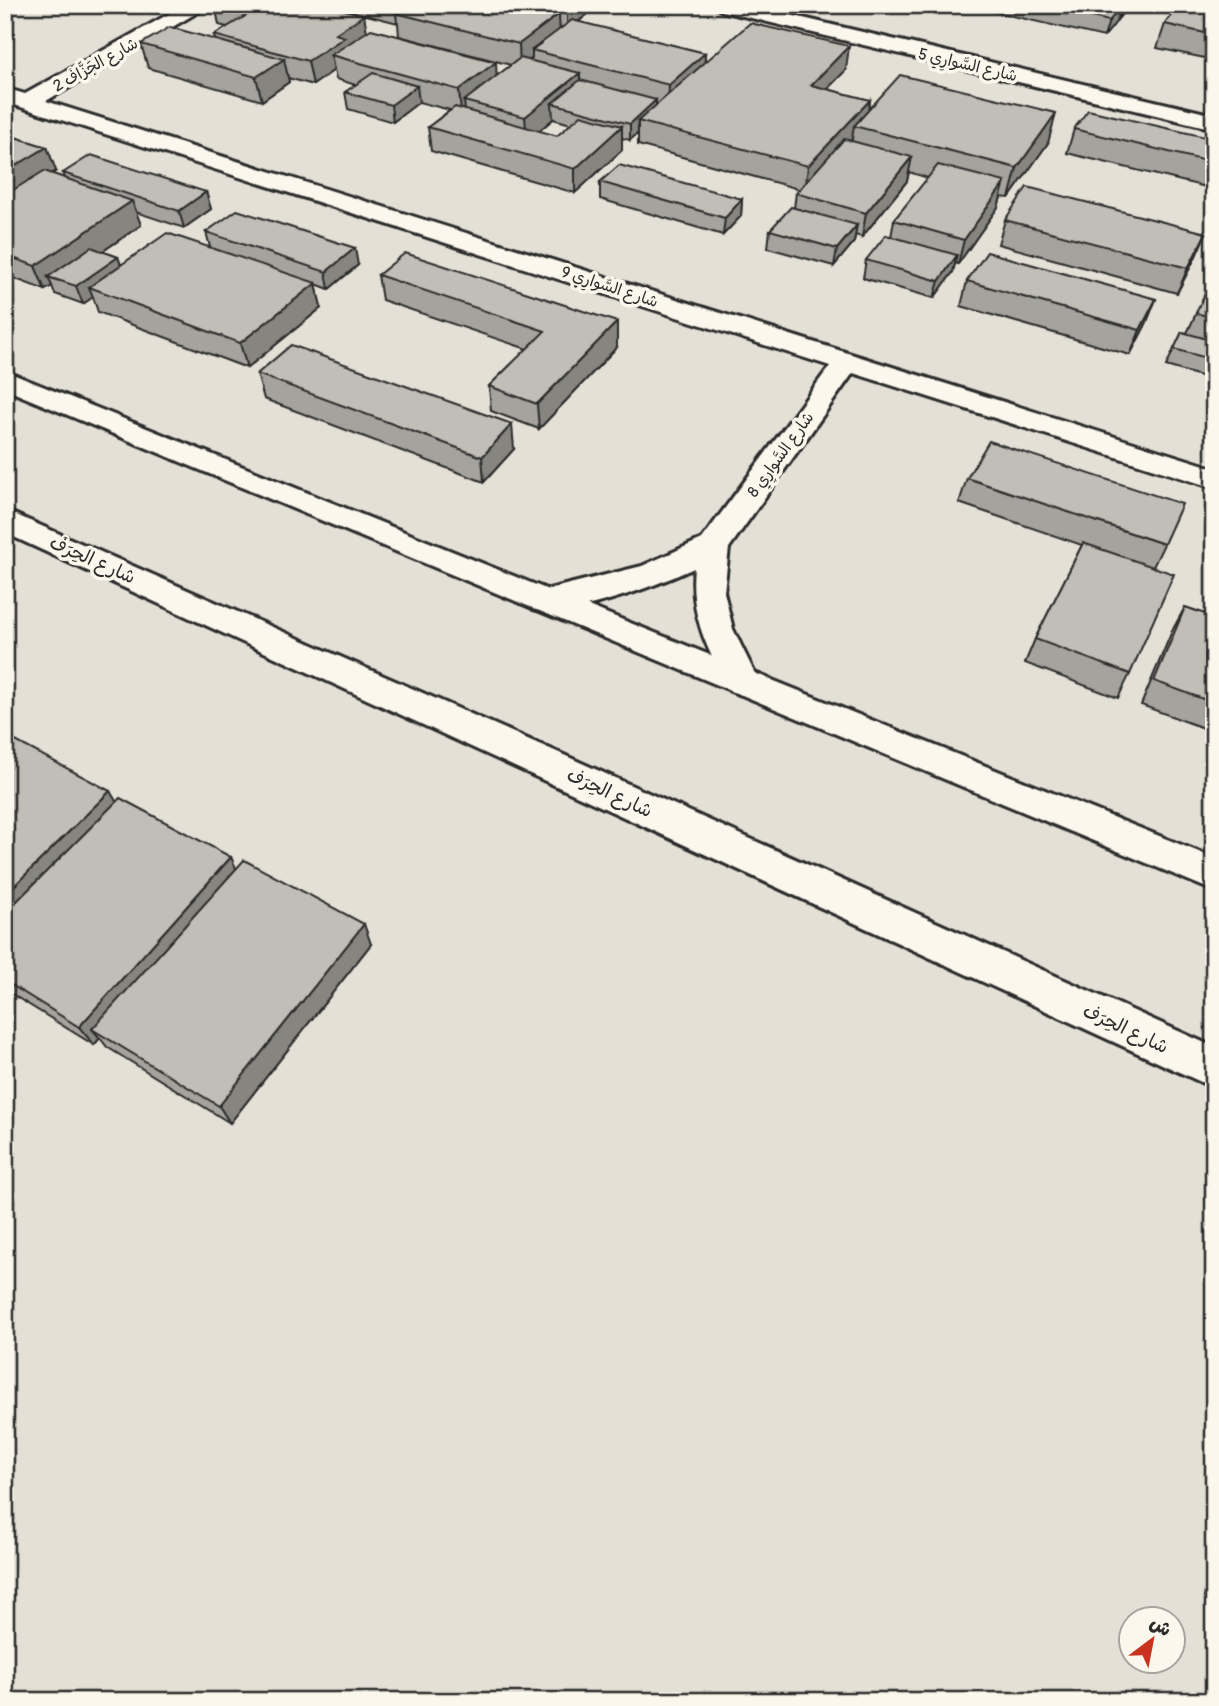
<svg xmlns="http://www.w3.org/2000/svg" width="1219" height="1706" viewBox="0 0 1219 1706" font-family="Pangolin,'Playpen Sans Arabic',sans-serif">
	<style>
		.built { fill: #e4e0d6; fill-rule: evenodd }
		.lines { fill: none; stroke-linecap: round; stroke-linejoin: round }
		.minor-casing { stroke: #2b2b2b; stroke-width: 6 }
		.tertiary-casing { stroke: #2b2b2b; stroke-width: 6 }
		.minor { fill: #fbf7ec; fill-rule: evenodd }
		.tertiary { fill: #fbf7ec; fill-rule: evenodd }
		.wall { fill: #a5a39d; stroke: #2b2b2b; stroke-width: 2; fill-rule: evenodd }
		.shaded-wall { fill: #86857f; stroke: #2b2b2b; stroke-width: 2 }
		.building { fill: #c0beb6; stroke: #2b2b2b; stroke-width: 2 }
		.labels { text-anchor: middle; stroke-width: 7; stroke-linejoin: round; paint-order: stroke }
		.far-street-label { font-size: 16px; fill: #2b2b2b; stroke: #fbf7ec }
		.street-label { font-size: 19px; fill: #2b2b2b; stroke: #fbf7ec }
	</style>
	<rect width="100%" height="100%" fill="#f3efe4"/>
	<filter id="ink" filterUnits="userSpaceOnUse"><feTurbulence type="fractalNoise" baseFrequency=".0143" numOctaves="2"/><feDisplacementMap in="SourceGraphic" scale="14" xChannelSelector="R" yChannelSelector="G"/><feConvolveMatrix kernelMatrix="1 2 1 2 8 2 1 2 1" color-interpolation-filters="sRGB"/></filter>
	<g filter="url(#ink)">
		<path class="built" d="M5,5H1214V1701H5ZM1132,1618H1174V1660H1132Z"/>
		<g class="lines">
			<g class="minor-casing">
				<g id="minor">
					<path d="M185,5H210L46,101L1214,468V488L853,373L729,548L724,592L733,629L759,682L754,691L742,695L730,691C708,652 689,614 694,568C660,584 568,620 533,609L529,601L533,593L642,566L702,539L830,366L5,102V88L25,94Z"/>
					<path d="M712,5H748L1214,115V129L722,11Z"/>
				</g>
			</g>
			<g class="tertiary-casing">
				<g id="tertiary">
					<path d="M5,371L1214,858V891L5,389Z"/>
					<path d="M5,510L555,751L1214,1047V1088L5,533Z"/>
				</g>
			</g>
			<use href="#minor" class="minor"/>
			<use href="#tertiary" class="tertiary"/>
		</g>
		<g class="wall">
			<path d="M215,5H326L367,32L497,76L511,65L399,36L398,23L327,5H588V14L578,22L705,53V63L846,70L827,89L870,100L869,110L1048,143L1009,198L1001,197L998,207L958,264L955,263L953,272L934,298L863,278L866,260L891,237L894,220L928,178L909,172L907,181L862,237L855,235L854,242L834,266L768,248L770,230L794,208L796,193L799,189L638,145V133L630,140L622,138V150L575,193L431,151L428,127L450,110L419,102L393,122L348,109L345,92L356,85L336,79L334,70L313,85L288,78L289,82L262,101L148,68L141,44L215,40L214,35L227,27L219,25ZM553,119L571,124L557,136L539,131Z"/>
			<path d="M997,5H1129L1104,37L995,12Z"/>
			<path d="M1174,5H1214V60L1157,48L1165,24L1171,16Z"/>
			<path d="M1074,129L1214,139V189L1067,153Z"/>
			<path d="M5,134L47,147L56,171L52,174L65,178L63,173L206,192L211,209L184,228L136,212L141,225L103,251L118,257L121,265L210,247L206,232L358,265L329,289L316,284L321,308L247,368L98,312L93,297L83,304L55,294L52,286L45,290L5,275Z"/>
			<path d="M600,182L742,199L741,216L723,235L600,199Z"/>
			<path d="M1005,220L1206,233L1195,258L1177,293L998,244Z"/>
			<path d="M378,275L617,347L539,429L491,411L489,386L527,349L382,300Z"/>
			<path d="M1214,275V380L1166,366L1182,332L1187,333Z"/>
			<path d="M967,281L1156,299L1146,324L1130,355L961,306Z"/>
			<path d="M257,374L514,449L484,482L264,399Z"/>
			<path d="M967,478L1164,544L1153,567L1130,674L1118,698L1025,663L1035,639L1082,545L959,503Z"/>
			<path d="M1185,607L1214,617V732L1141,705L1172,631Z"/>
			<path d="M5,737L116,802L371,944L230,1123L107,1047L100,1038L94,1045L5,990Z"/>
			<path d="M1214,1557V1604L1204,1598Z"/>
		</g>
		<g class="shaded-wall">
			<path d="M395,5H418L396,13L397,23Z"/>
			<path d="M569,5H588V14L567,30V7Z"/>
			<path d="M1122,5H1129L1117,20Z"/>
			<path d="M1121,6L1116,22L1104,37L1109,21Z"/>
			<path d="M559,14L560,37L532,50V58L520,68L519,44Z"/>
			<path d="M364,15L368,38L331,55L334,70L313,85L308,61L335,34Z"/>
			<path d="M849,46L846,70L808,109L811,85Z"/>
			<path d="M705,53L704,76L668,109L669,85Z"/>
			<path d="M284,59L289,82L262,101L256,77Z"/>
			<path d="M496,62L497,85L464,101L465,110L461,113L459,90Z"/>
			<path d="M580,73V97L552,103L553,119L527,141L525,117Z"/>
			<path d="M417,86L419,102L393,122L391,105Z"/>
			<path d="M656,100V117L638,121V133L630,140V124Z"/>
			<path d="M870,100L866,124L854,126L852,139L805,191L808,166Z"/>
			<path d="M1056,113L1048,143L1009,198L1017,168Z"/>
			<path d="M622,126V150L575,193V169Z"/>
			<path d="M47,147L56,171L5,203V172Z"/>
			<path d="M912,157L907,181L862,237L866,213Z"/>
			<path d="M1005,182L998,207L958,264L964,240Z"/>
			<path d="M206,192L211,209L184,228L179,211Z"/>
			<path d="M742,199L741,216L723,235L725,218Z"/>
			<path d="M132,201L141,225L59,281L48,277L52,286L45,290L35,266Z"/>
			<path d="M857,225L854,242L834,266L837,249Z"/>
			<path d="M1206,233L1195,258L1177,293L1188,268Z"/>
			<path d="M355,248L358,265L329,289L326,272Z"/>
			<path d="M957,255L953,272L934,298L939,281Z"/>
			<path d="M118,257L124,274L89,287L93,297L83,304L76,286Z"/>
			<path d="M316,283L321,308L247,368L240,343Z"/>
			<path d="M1156,299L1146,324L1130,355L1140,330Z"/>
			<path d="M617,322V347L539,429L537,404Z"/>
			<path d="M512,424L514,449L484,482L482,457Z"/>
			<path d="M110,791L123,813L5,932V895Z"/>
			<path d="M231,857L241,879L92,1029L100,1038L94,1045L79,1027Z"/>
			<path d="M364,924L371,944L230,1123L219,1106Z"/>
		</g>
		<g class="building">
			<path d="M225,5H326L364,15L335,34L345,37L308,61L214,35L252,12Z"/>
			<path d="M408,5H525L559,14L519,44L396,13Z"/>
			<path d="M1040,5H1118L1121,6L1109,21Z"/>
			<path d="M1178,5H1186L1214,11V35L1165,24Z"/>
			<path d="M1192,5H1214V10Z"/>
			<path d="M572,20L705,53L669,85L532,50Z"/>
			<path d="M750,23L849,46L811,85L870,100L808,166L638,121Z"/>
			<path d="M170,27L284,59L256,77L141,44Z"/>
			<path d="M371,29L496,62L459,90L331,55Z"/>
			<path d="M520,58L580,73L525,117L464,101Z"/>
			<path d="M373,73L417,86L391,105L345,92Z"/>
			<path d="M900,75L1056,113L1017,168L854,126Z"/>
			<path d="M580,80L656,100L630,124L552,103Z"/>
			<path d="M455,107L557,136L581,115L622,126L575,169L428,127Z"/>
			<path d="M1088,110L1214,139V163L1074,129Z"/>
			<path d="M5,134L47,147L5,172Z"/>
			<path d="M844,139L912,157L866,213L796,193Z"/>
			<path d="M91,155L206,192L179,211L63,173Z"/>
			<path d="M619,165L742,199L725,218L600,182Z"/>
			<path d="M938,165L1005,182L964,240L894,220Z"/>
			<path d="M44,171L132,201L35,266L5,255V195Z"/>
			<path d="M1027,187L1206,233L1188,268L1005,220Z"/>
			<path d="M791,207L857,225L837,249L770,230Z"/>
			<path d="M237,210L355,248L326,272L206,232Z"/>
			<path d="M167,233L316,283L240,343L89,287Z"/>
			<path d="M886,235L957,255L939,281L866,260Z"/>
			<path d="M91,247L118,257L76,286L48,277Z"/>
			<path d="M987,252L1156,299L1140,330L967,281Z"/>
			<path d="M405,253L617,322L537,404L489,386L545,331L378,275Z"/>
			<path d="M1214,275V318L1196,313Z"/>
			<path d="M1182,332L1214,341V360L1174,349Z"/>
			<path d="M291,345L512,424L482,457L257,374Z"/>
			<path d="M989,441L1182,504L1164,544L967,478Z"/>
			<path d="M1083,543L1174,574L1130,674L1035,639Z"/>
			<path d="M1185,607L1214,617V703L1154,681Z"/>
			<path d="M6,736L110,791L5,895V737Z"/>
			<path d="M120,798L231,857L79,1027L5,981V913Z"/>
			<path d="M244,860L364,924L219,1106L92,1029Z"/>
		</g>
	</g>
	<g class="labels">
		<g class="far-street-label">
			<text transform="translate(95 64) rotate(-29)" y="6">شارع الجَزَّاف 2</text>
			<text transform="translate(968 64) rotate(13)" y="6">شارع السَّوارِي 5</text>
			<text transform="translate(610 286) rotate(18)" y="6">شارع السَّوارِي 9</text>
			<text transform="translate(780 454) rotate(-54)" y="6">شارع السَّوارِي 8</text>
		</g>
		<g class="street-label">
			<text transform="translate(93 559) rotate(24)" y="7">شارع الحِرَف</text>
			<text transform="translate(610 792) rotate(25)" y="7">شارع الحِرَف</text>
			<text transform="translate(1126 1028) rotate(25)" y="7">شارع الحِرَف</text>
		</g>
	</g>
	<rect width="1219" height="1706" fill="none" stroke="#fbf7ec" stroke-width="28"/>
	<rect x="14" y="14" width="1191" height="1678" fill="none" stroke="#2b2b2b" stroke-width="2.5" filter="url(#ink)"/>
	<g transform="translate(1152 1640) rotate(32)"><circle r="33" fill="#fbf7ec" stroke="#a8a59f" stroke-width="2"/>
	<path d="M0-5L12 26L0 18L-12 26Z" fill="#c8321e"/>
	<text y="-10" font-size="19" font-weight="bold" text-anchor="middle" fill="#2b2b2b">ش</text>
	</g>
</svg>
